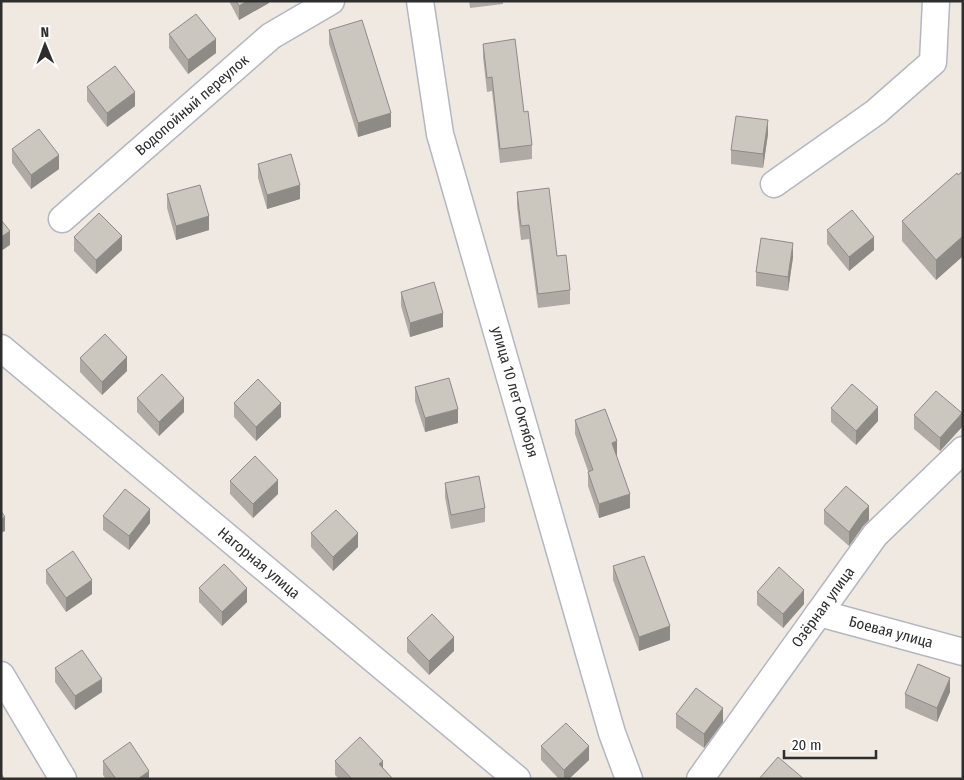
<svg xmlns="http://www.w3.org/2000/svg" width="964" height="780" viewBox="0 0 964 780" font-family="'Fira Sans Condensed',sans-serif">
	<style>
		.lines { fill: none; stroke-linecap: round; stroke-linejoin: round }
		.minor-casing { stroke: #b4b7c1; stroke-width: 29 }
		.minor { stroke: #fff; stroke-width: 26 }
		.wall { fill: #afaba4 }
		.shaded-wall { fill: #8e8b86 }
		.building { fill: #cbc7bf; stroke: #8e8b86 }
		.labels { text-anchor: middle; stroke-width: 4.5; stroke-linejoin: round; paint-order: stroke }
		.street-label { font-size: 15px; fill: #2e2e2e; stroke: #fff }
	</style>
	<rect width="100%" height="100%" fill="#efe9e1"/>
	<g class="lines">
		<g class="minor-casing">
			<g id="minor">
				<path d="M420,1L440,134L612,733L629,779"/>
				<path d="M774,184L876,112L933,62L936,1"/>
				<path d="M62,219L271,36L331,1"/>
				<path d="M1,348L517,779"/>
				<path d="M819,613L963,652"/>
				<path d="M1,675L63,779"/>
				<path d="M700,779L875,535L963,450"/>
			</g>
		</g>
		<use href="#minor" class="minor"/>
	</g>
	<g class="wall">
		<path d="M229,1H269V3L239,20Z"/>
		<path d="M469,1H503V4L470,8Z"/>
		<path d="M329,30L391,127L358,137L329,44Z"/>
		<path d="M169,34L216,53L188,74L169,48Z"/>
		<path d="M483,44L524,112L532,145V159L500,163L492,91L487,92L483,57Z"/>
		<path d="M87,87L135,106L107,127L87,101Z"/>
		<path d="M768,134L763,168L731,164V150Z"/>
		<path d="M12,149L59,169L31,189L12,163Z"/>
		<path d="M258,164L300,199L267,209L258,178Z"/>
		<path d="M963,171V256L936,280L902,241V221Z"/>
		<path d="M517,192L557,256L570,290V304L538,308L529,239L521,240L517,206Z"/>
		<path d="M167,194L209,230L176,240L167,208Z"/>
		<path d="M827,230L874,250L849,271L827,244Z"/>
		<path d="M74,237L122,250L96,274L74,251Z"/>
		<path d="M793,257L788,291L756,286V272Z"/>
		<path d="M401,292L443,327L410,337L401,306Z"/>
		<path d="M80,358L127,371L102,395L80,372Z"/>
		<path d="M415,387L458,423L425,432L415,401Z"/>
		<path d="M137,398L184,412L159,436L137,412Z"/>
		<path d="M234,403L281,417L256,441L234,417Z"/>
		<path d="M831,408L878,421L856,445L831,422Z"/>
		<path d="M914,415L962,427L940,451L914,429Z"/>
		<path d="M575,420L617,455L616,456L630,508L599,518L588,486V471L575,434Z"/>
		<path d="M230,481L278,494L253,518L230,494Z"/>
		<path d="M445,483L485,508V522L451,529L445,497Z"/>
		<path d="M824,510L869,520L863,526L849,546L824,524Z"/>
		<path d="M103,516L150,523L129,550L103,530Z"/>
		<path d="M311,533L358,547L333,571L311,547Z"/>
		<path d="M613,566L670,640L639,651L613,580Z"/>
		<path d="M46,570L92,594L66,612L46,583Z"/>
		<path d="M199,588L247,602L222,626L199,602Z"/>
		<path d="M757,592L804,604L783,628L757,605Z"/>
		<path d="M407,638L454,651L429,675L407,652Z"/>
		<path d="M55,668L102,692L75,710L55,682Z"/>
		<path d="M950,692L937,722L905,708V694Z"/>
		<path d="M676,714L723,722L704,748L676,728Z"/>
		<path d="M541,746L589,760L569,779H559L541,760Z"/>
		<path d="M103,761L149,779H106L103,775Z"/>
		<path d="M335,761L383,768L393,779H339L335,775Z"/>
	</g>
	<g class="shaded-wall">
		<path d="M247,1H269V3L239,20V6Z"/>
		<path d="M216,39V53L188,74V60Z"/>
		<path d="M135,92V106L107,127V113Z"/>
		<path d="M391,113V127L358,137V123Z"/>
		<path d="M768,120V134L763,168V154Z"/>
		<path d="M59,155V169L31,189V175Z"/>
		<path d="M300,185V199L267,209V195Z"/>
		<path d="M209,216V230L176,240V226Z"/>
		<path d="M10,231V245L1,251V237Z"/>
		<path d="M122,236V250L96,274V260Z"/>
		<path d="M963,236V256L936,280V260Z"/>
		<path d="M874,237V250L849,271V257Z"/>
		<path d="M793,243V257L788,291V277Z"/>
		<path d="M443,313V327L410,337V323Z"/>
		<path d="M127,357V371L102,395V382Z"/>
		<path d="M184,398V412L159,436V422Z"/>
		<path d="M281,403V417L256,441V427Z"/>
		<path d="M878,407V421L856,445V431Z"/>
		<path d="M458,409V423L425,432V418Z"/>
		<path d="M962,413V427L940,451V438Z"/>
		<path d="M617,441V455L612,457V443Z"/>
		<path d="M278,480V494L253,518V504Z"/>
		<path d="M630,494V508L599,518V504Z"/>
		<path d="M869,506V520L863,526L849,546V532L863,512Z"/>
		<path d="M150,509V523L129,550V536Z"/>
		<path d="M5,517V531L1,533V519Z"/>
		<path d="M358,533V547L333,571V557Z"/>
		<path d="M92,580V594L66,612V598Z"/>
		<path d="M247,588V602L222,626V612Z"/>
		<path d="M804,590V604L783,628V614Z"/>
		<path d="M670,626V640L639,651V637Z"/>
		<path d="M454,637V651L429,675V661Z"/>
		<path d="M950,678V692L937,722V708Z"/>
		<path d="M102,679V692L75,710V696Z"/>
		<path d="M723,708V722L704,748V734Z"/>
		<path d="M589,746V760L569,779H564V770Z"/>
		<path d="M383,761V775L379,764Z"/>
		<path d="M149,771V779H138Z"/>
	</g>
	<g class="building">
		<path d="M236,1H247L239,6Z"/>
		<path d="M196,14L216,39L188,60L169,34Z"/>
		<path d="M362,20L391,113L358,123L329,30Z"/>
		<path d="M515,39L524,112L528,111L532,145L500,149L492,77L487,78L483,44Z"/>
		<path d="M115,66L135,92L107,113L87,87Z"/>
		<path d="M736,116L768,120L763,154L731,150Z"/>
		<path d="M39,129L59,155L31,175L12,149Z"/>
		<path d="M291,154L300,185L267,195L258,164Z"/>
		<path d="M963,171V236L936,260L902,221L957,173L958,175Z"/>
		<path d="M200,185L209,216L176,226L167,194Z"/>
		<path d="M549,188L557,256L566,255L570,290L538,294L529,225L521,226L517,192Z"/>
		<path d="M852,210L874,237L849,257L827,230Z"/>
		<path d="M99,213L122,236L96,260L74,237Z"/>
		<path d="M1,220L10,231L1,237Z"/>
		<path d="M761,238L793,243L788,277L756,272Z"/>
		<path d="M434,282L443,313L410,323L401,292Z"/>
		<path d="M105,334L127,357L102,382L80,358Z"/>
		<path d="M162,374L184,398L159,422L137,398Z"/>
		<path d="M449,378L458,409L425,418L415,387Z"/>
		<path d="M258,379L281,403L256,427L234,403Z"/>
		<path d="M852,384L878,407L856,431L831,408Z"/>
		<path d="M936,391L962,413L940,438L914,415Z"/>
		<path d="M605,409L617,441L612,443L630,494L599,504L588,472L593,470L575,420Z"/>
		<path d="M255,456L278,480L253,504L230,481Z"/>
		<path d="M479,476L485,508L451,515L445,483Z"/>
		<path d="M846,486L869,506L863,512L849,532L824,510Z"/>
		<path d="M125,489L150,509L129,536L103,516Z"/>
		<path d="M336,510L358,533L333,557L311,533Z"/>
		<path d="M1,511L5,517L1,519Z"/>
		<path d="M73,551L92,580L66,598L46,570Z"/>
		<path d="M644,556L670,626L639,637L613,566Z"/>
		<path d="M224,564L247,588L222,612L199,588Z"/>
		<path d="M779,567L804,590L783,614L757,592Z"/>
		<path d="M432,614L454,637L429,661L407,638Z"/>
		<path d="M82,650L102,679L75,696L55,668Z"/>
		<path d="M918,664L950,678L937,708L905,694Z"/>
		<path d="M696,688L723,708L704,734L676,714Z"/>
		<path d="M566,723L589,746L564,770L541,746Z"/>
		<path d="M360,737L383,761L379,764L393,779H352L335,761Z"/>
		<path d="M130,742L149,771L138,779H116L103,761Z"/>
		<path d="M778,757L804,779H759Z"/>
		<path d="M1,773L4,779H1Z"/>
	</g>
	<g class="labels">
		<g class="street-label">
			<text transform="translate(192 105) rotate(-41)" y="5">Водопойный переулок</text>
			<text transform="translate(515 392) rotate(74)" y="5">улица 10 лет Октября</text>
			<text transform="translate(259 563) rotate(40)" y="5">Нагорная улица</text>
			<text transform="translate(823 607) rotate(-54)" y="5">Озёрная улица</text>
			<text transform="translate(891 632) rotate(15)" y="5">Боевая улица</text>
		</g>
	</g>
	<rect width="964" height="780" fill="none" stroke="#2e2e2e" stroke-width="5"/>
	<g transform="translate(45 45) rotate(359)" stroke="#ffffff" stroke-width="4" paint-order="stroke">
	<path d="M0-4L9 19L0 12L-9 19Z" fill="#2e2e2e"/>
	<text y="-8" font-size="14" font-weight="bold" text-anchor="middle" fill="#2e2e2e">N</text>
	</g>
	<path d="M784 750v8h92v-8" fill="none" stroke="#2e2e2e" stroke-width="2.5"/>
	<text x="792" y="750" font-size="15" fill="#2e2e2e" stroke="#ffffff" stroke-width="4" paint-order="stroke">20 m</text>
</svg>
